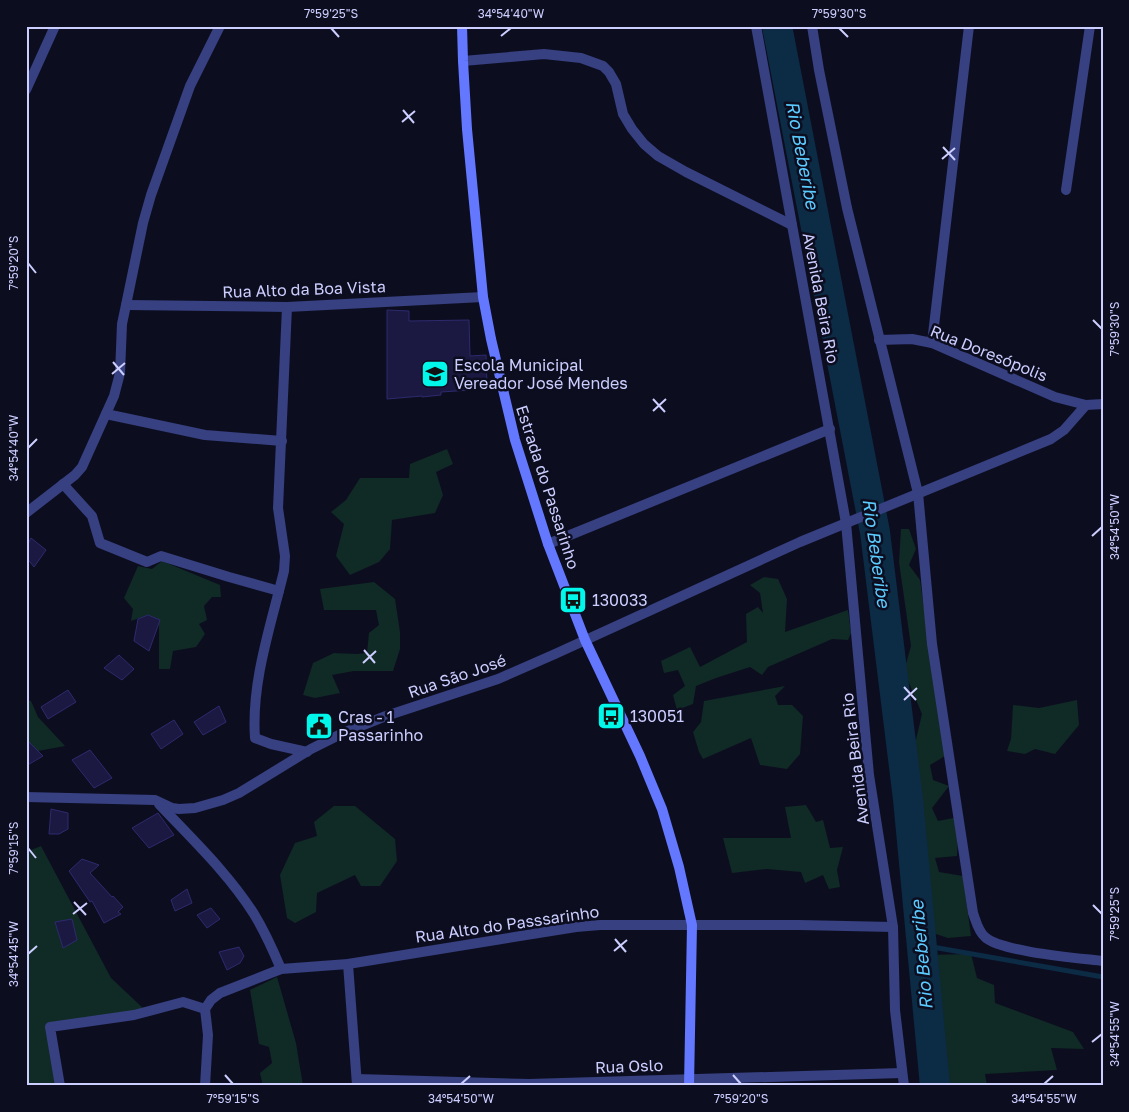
<svg xmlns="http://www.w3.org/2000/svg" width="1129" height="1112" viewBox="0 0 1129 1112" font-family="'Golos Text',sans-serif">
	<style>
		.green { fill: #102a25 }
		.lines { fill: none; stroke-linecap: round; stroke-linejoin: round }
		.stream { stroke: #0c2b45; stroke-width: 5 }
		.river { stroke: #0c2b45; stroke-width: 30 }
		.building { fill: #1b1941; stroke: #2d2a6e }
		.street { stroke: #374080; stroke-width: 10 }
		.secondary { stroke: #6377ff; stroke-width: 10 }
		.ticks { fill: none; stroke: #ccceff; stroke-width: 2 }
		.labels { text-anchor: middle; stroke-width: 5; stroke-linejoin: round; paint-order: stroke }
		.street-label { font-size: 16px; fill: #ccceff; stroke: #0d0d20 }
		.poi-label { font-size: 16px; fill: #ccceff; stroke: #0d0d20; text-anchor: start }
		.water-label { font-size: 18px; font-style: italic; fill: #5accff; stroke: #0d0d20 }
		.neatline { fill: none; stroke: #ccceff; stroke-width: 2 }
		.ticks-label { font-size: 12px; text-anchor: middle; fill: #ccceff }
	</style>
	<rect width="100%" height="100%" fill="#0d0d20"/>
	<g class="green">
		<path d="M447,449L453,464L436,472L443,495L435,513L392,520L390,549L379,562L350,575L336,556L344,524L331,512L346,500L360,478H409L410,464Z"/>
		<path d="M901,529H909L916,549L909,565L920,580L945,756L930,765L933,780L949,786L932,808L938,821L959,817L957,856L935,858L939,872L963,876L971,936L948,938L927,931L922,848L913,752L922,714L904,671L911,646L899,562Z"/>
		<path d="M162,561L220,585L221,597H212L204,606L207,620L199,624L205,634L196,647L173,651L170,669H159V620L148,615L131,621L133,609L124,598L138,566L152,569Z"/>
		<path d="M764,577L778,579L787,599L785,632L848,610L851,633L848,640L832,639L768,667L762,675L750,667L716,678L696,686L693,704L677,710L673,695L685,686L678,670L664,673L661,661L690,647L700,667L747,642L746,614L758,607L763,613L760,593L750,585Z"/>
		<path d="M374,582L395,599L400,632V649L393,671H354L332,675L340,693L315,698L303,695L313,663L334,653L357,654L367,653L369,633L379,625L376,610H324L320,589Z"/>
		<path d="M785,686L775,696L778,705H792L803,716L800,754L787,769L760,765L751,738L703,759L699,752L693,732L701,722L704,701Z"/>
		<path d="M26,700L31,701L38,717L65,746L38,751L26,739Z"/>
		<path d="M1077,700L1079,725L1055,754L1035,749L1025,754L1007,751L1011,739L1013,705L1039,708Z"/>
		<path d="M806,805L816,822L823,820L830,848L843,847L837,870L840,887L829,889L823,875L805,883L801,872L767,869L732,873L723,838H791L785,807Z"/>
		<path d="M334,806H355L395,839L397,861L380,886H361L355,875L317,893L316,912L295,923L287,918L280,875L295,843L317,836L314,822Z"/>
		<path d="M41,846L111,978L144,1009L50,1027L56,1086H26V852Z"/>
		<path d="M971,954L977,978L994,985L995,1003L1073,1032L1084,1049L1051,1048L1057,1070L985,1074L987,1086H950L941,1054L928,955Z"/>
		<path d="M277,977L296,1043L303,1086H263L260,1073L272,1063L269,1047L259,1044L250,990Z"/>
	</g>
	<g class="lines">
		<path class="stream" d="M921,945L1103,977"/>
		<path class="river" d="M777,26L875,532L908,799L935,1086"/>
	</g>
	<g class="building">
		<path d="M387,310L409,311V321L469,320L470,356L486,355L487,386H471V390L441,392V395L422,397V396L387,399Z"/>
		<path d="M31,538L46,550L34,567L26,557V548Z"/>
		<path d="M148,615L160,620L149,651L134,641L138,619Z"/>
		<path d="M119,655L134,669L122,680L104,668Z"/>
		<path d="M68,690L76,702L48,719L41,707Z"/>
		<path d="M219,706L226,722L203,735L194,722Z"/>
		<path d="M174,720L183,734L161,749L151,734Z"/>
		<path d="M26,739L43,756L26,766Z"/>
		<path d="M90,750L112,778L94,788L72,760Z"/>
		<path d="M51,809L68,813V829L59,834H49Z"/>
		<path d="M158,813L174,835L149,848L132,828Z"/>
		<path d="M82,859L99,865L90,873L112,897L113,896L123,907L118,912L121,914L104,923L92,901L90,902L69,871Z"/>
		<path d="M187,889L192,903L175,911L171,900Z"/>
		<path d="M211,908L220,919L207,928L197,915Z"/>
		<path d="M72,919L77,940L63,948L55,922Z"/>
		<path d="M239,947L244,956L240,963L227,970L219,952Z"/>
	</g>
	<g class="lines">
		<g class="street">
			<path d="M756,26L846,523L869,775L893,927L895,1010L904,1086"/>
			<path d="M812,26L819,70L847,208L918,493L932,644L973,913C976,921 978,931 985,937C1001,952 1078,958 1103,961"/>
			<path d="M463,61L544,54L581,58L603,66L609,72L616,84L623,114L632,129L644,144L658,156L686,172L792,225"/>
			<path d="M26,90L55,26"/>
			<path d="M1066,190L1090,26"/>
			<path d="M126,305L287,307L483,297"/>
			<path d="M287,307L278,508L285,556L284,571C271,625 251,682 255,738L271,744L307,752"/>
			<path d="M879,340L912,339L932,343L1055,397L1086,405L1103,404"/>
			<path d="M932,343L969,26"/>
			<path d="M106,414L205,435L282,441"/>
			<path d="M63,484L92,516L100,543L147,562L161,556L229,577L279,591"/>
			<path d="M26,513L75,475L82,467L114,396L120,373L122,324L126,305L143,223L151,195L190,86L220,26"/>
			<path d="M548,544L830,429"/>
			<path d="M26,797L155,800L172,808L179,809L195,808L223,800L239,793L311,749L343,733L386,716L498,679L555,654L800,542L1051,439L1064,430L1086,405"/>
			<path d="M159,804C192,839 228,873 254,914C265,932 273,950 281,969"/>
			<path d="M348,964L357,1085"/>
			<path d="M357,1079L529,1084L902,1073"/>
			<path d="M60,1086L50,1027L134,1015L183,1002L205,1009"/>
			<path d="M205,1086L208,1035L205,1009L211,1000L220,993L281,969L348,964L576,927L600,925H799L893,927"/>
		</g>
		<path class="secondary" d="M462,26L463,61L467,129L483,297L491,339L515,440L548,544L585,640L640,756L662,809L679,867L692,925L689,1086"/>
	</g>
	<path class="ticks" d="M331,28L339,37M839,28L848,37M501,36L511,28M403,110L414,123M402,122L415,111M943,147L955,160M942,159L955,148M28,263L36,273M1093,320L1102,329M113,362L124,375M112,374L125,363M653,399L665,412M653,411L666,399M28,448L37,439M1092,536L1102,527M364,650L375,663M363,663L376,651M904,687L916,700M904,700L917,688M28,848L36,858M74,902L86,915M1093,905L1102,914M73,914L87,903M615,939L626,952M614,951L627,940M28,954L37,946M1092,1042L1102,1034M225,1075L233,1084M733,1075L741,1084M461,1084L470,1076M1044,1084L1053,1076"/>
	<defs>
		<g id="school-square" transform="scale(1.4375)"><rect x="-9" y="-9" width="18" height="18" rx="4" fill="#00f7ea" stroke="#0d0d20"/><path d="M0-5L7-2L0 1L-7-2ZM-4 1L0 2.5L4 1V4Q0 6-4 4Z" fill="#111"/></g>
		<g id="bus-square" transform="scale(1.4375)"><rect x="-9" y="-9" width="18" height="18" rx="4" fill="#00f7ea" stroke="#0d0d20"/><path d="M-5-6H5V4H4V6H2V4H-2V6H-4V4H-5ZM-3.5-4V0h7V-4ZM-3.5 1.2v1.5H-2V1.2ZM2 1.2v1.5H3.5V1.2Z" fill="#111"/></g>
		<g id="civic-square" transform="scale(1.4375)"><rect x="-9" y="-9" width="18" height="18" rx="4" fill="#00f7ea" stroke="#0d0d20"/><path d="M-.6-6.5H3V-4.5H.6V-3L4-1V1h2V6H-6V1h2V-1L-.6-3ZM-1.2 2.5V6h2.4V2.5Z" fill="#111"/></g>
	</defs>
	<g fill-rule="evenodd">
		<use href="#school-square" x="435" y="374"/>
		<use href="#bus-square" x="573" y="600"/>
		<use href="#bus-square" x="611" y="716"/>
		<use href="#civic-square" x="319" y="726"/>
	</g>
	<g class="labels">
		<g class="street-label">
			<text transform="translate(304 289) rotate(-2)" y="6">Rua Alto da Boa Vista</text>
			<text transform="translate(821 298) rotate(79)" y="6">Avenida Beira Rio</text>
			<text transform="translate(989 353) rotate(22)" y="6">Rua Doresópolis</text>
			<text transform="translate(548 487) rotate(72)" y="6">Estrada do Passarinho</text>
			<text transform="translate(457 676) rotate(-19)" y="6">Rua São José</text>
			<text transform="translate(855 759) rotate(-97)" y="6">Avenida Beira Rio</text>
			<text transform="translate(507 924) rotate(-8)" y="6">Rua Alto do Passsarinho</text>
			<text transform="translate(629 1066) rotate(-2)" y="6">Rua Oslo</text>
		</g>
		<g class="poi-label">
			<text x="454" y="371">Escola Municipal<tspan x="454" dy="18">Vereador José Mendes</tspan></text>
			<text x="592" y="606">130033</text>
			<text x="630" y="722">130051</text>
			<text x="338" y="723">Cras - 1<tspan x="338" dy="18">Passarinho</tspan></text>
		</g>
		<g class="water-label">
			<text transform="translate(802 155) rotate(79)" y="6">Rio Beberibe</text>
			<text transform="translate(876 553) rotate(82)" y="6">Rio Beberibe</text>
			<text transform="translate(922 955) rotate(-95)" y="6">Rio Beberibe</text>
		</g>
	</g>
	<rect width="1129" height="1112" fill="none" stroke="#0d0d20" stroke-width="55"/>
	<rect x="28" y="28" width="1074" height="1056" class="neatline"/>
	<g class="ticks-label">
		<text x="331" y="18">7°59'25"S</text>
		<text x="511" y="18">34°54'40"W</text>
		<text x="839" y="18">7°59'30"S</text>
		<text transform="translate(14 263) rotate(-90)" y="4">7°59'20"S</text>
		<text transform="translate(1115 329) rotate(-90)" y="4">7°59'30"S</text>
		<text transform="translate(14 448) rotate(-90)" y="4">34°54'40"W</text>
		<text transform="translate(1115 527) rotate(-90)" y="4">34°54'50"W</text>
		<text transform="translate(14 848) rotate(-90)" y="4">7°59'15"S</text>
		<text transform="translate(1115 914) rotate(-90)" y="4">7°59'25"S</text>
		<text transform="translate(14 954) rotate(-90)" y="4">34°54'45"W</text>
		<text transform="translate(1115 1034) rotate(-90)" y="4">34°54'55"W</text>
		<text x="233" y="1103">7°59'15"S</text>
		<text x="461" y="1103">34°54'50"W</text>
		<text x="741" y="1103">7°59'20"S</text>
		<text x="1044" y="1103">34°54'55"W</text>
	</g>
</svg>
